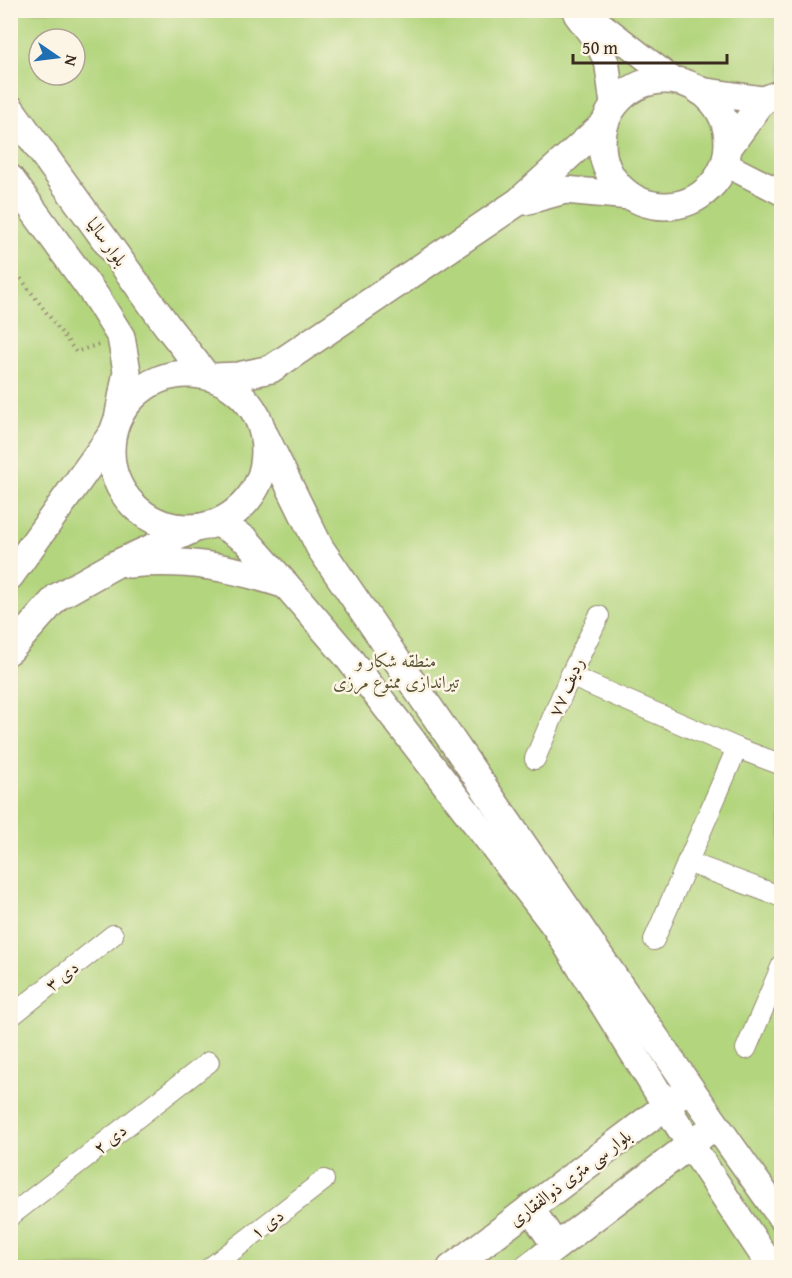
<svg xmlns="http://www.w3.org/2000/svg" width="792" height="1278" viewBox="0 0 792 1278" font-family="'Gentium Book Plus',Amiri,serif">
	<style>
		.green { fill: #b3d57e; stroke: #77804e; stroke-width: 1.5; fill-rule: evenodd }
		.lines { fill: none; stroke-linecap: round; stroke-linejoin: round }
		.minor-casing { stroke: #968974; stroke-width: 22 }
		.tertiary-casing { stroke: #968974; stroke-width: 27 }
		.secondary-casing { stroke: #968974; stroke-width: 30 }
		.path { stroke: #968974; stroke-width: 4; stroke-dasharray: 1.5 4.5; stroke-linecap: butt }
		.minor { stroke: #fff; stroke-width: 20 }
		.tertiary { stroke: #fff; stroke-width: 24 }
		.secondary { stroke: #fff; stroke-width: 27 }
		.labels { text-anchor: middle; stroke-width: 5; stroke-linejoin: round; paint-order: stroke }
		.street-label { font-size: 18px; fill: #3b2a1e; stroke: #fcf5e5 }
		.park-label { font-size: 18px; fill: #595536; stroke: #fcf5e5 }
	</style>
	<rect width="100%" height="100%" fill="#fcf5e5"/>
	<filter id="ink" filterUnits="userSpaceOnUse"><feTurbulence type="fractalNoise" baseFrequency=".0167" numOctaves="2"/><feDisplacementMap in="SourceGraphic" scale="12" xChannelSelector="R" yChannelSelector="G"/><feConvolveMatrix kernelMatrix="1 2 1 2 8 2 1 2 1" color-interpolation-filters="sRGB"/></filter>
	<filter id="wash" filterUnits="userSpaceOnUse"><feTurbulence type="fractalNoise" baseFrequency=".008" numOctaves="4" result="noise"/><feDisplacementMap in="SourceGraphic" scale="24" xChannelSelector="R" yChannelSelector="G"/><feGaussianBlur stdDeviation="1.35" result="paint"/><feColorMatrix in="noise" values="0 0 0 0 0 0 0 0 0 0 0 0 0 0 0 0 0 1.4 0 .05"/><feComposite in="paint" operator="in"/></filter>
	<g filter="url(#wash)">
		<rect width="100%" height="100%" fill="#f1e8cb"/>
		<path class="green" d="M11,11H781V1267H11ZM39,39H75V75H39Z"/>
	</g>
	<g filter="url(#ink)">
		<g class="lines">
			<g class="minor-casing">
				<g id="minor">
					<path d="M570,676L737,748L782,765"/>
					<path d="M535,759L570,676L599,616"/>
					<path d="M687,862L782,897"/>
					<path d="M654,940L737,748"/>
					<path d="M10,1017L113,935"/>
					<path d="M746,1049L782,965"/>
					<path d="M10,1216L209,1062"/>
					<path d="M210,1268L324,1180"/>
				</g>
			</g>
			<g class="tertiary-casing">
				<g id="tertiary">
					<path d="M583,10L676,82"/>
					<path d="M576,15L597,43L607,63L613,108"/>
					<path d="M725,164L782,193"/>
				</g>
			</g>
			<g class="secondary-casing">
				<g id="secondary">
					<circle cx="665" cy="143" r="63"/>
					<path d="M700,91L763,100L782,93"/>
					<path d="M10,108L168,327L205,374"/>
					<path d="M728,148L763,100"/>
					<path d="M10,178L96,297L121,337L127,371L119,414"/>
					<path d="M525,201L565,190L630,196"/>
					<circle cx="188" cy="451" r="77"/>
					<path d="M215,377L238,376L271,369L518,202L605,123"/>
					<path d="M265,436L320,548L690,1088L782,1218"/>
					<path d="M218,523L246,540L287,586L347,656L555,926L690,1144L772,1268"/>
					<path d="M129,564C189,559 230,567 286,585"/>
					<path d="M10,576L112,434"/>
					<path d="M10,650L57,597L116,564L194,529"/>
					<path d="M530,1208L556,1246"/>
					<path d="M451,1268L679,1096"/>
					<path d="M528,1268L704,1134"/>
				</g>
			</g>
			<path class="path" d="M10,264L76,352L99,344"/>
			<use href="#minor" class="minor"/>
			<use href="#tertiary" class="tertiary"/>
			<use href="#secondary" class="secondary"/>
		</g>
	</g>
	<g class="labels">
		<g class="street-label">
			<text transform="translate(107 242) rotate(54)" y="6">بلوار سالیا</text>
			<text transform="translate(566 687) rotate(-66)" y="6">ردیف ۷۷</text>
			<text transform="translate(62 976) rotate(-38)" y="6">دی ۳</text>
			<text transform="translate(110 1139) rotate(-38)" y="6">دی ۲</text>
			<text transform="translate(570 1178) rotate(-37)" y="6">بلوار سی متری ذوالفقاری</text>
			<text transform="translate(267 1224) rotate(-37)" y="6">دی ۱</text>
		</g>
		<g class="park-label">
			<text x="396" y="667">منطقه شکار و<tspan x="396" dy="21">تیراندازی ممنوع مرزی</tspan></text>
		</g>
	</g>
	<rect width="792" height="1278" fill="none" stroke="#fcf5e5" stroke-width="36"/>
	<g transform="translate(57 57) rotate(104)"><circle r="28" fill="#fcf5e5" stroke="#afa495" stroke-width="1.5"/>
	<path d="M0-4.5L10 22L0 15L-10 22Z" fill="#1f6fb2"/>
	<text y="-9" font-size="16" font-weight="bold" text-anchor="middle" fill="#3b2a1e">N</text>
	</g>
	<path d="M573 54v9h154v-9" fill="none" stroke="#3b2a1e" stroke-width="3"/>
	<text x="582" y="54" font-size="18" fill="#3b2a1e" stroke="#fcf5e5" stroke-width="4.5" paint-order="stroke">50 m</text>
</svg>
